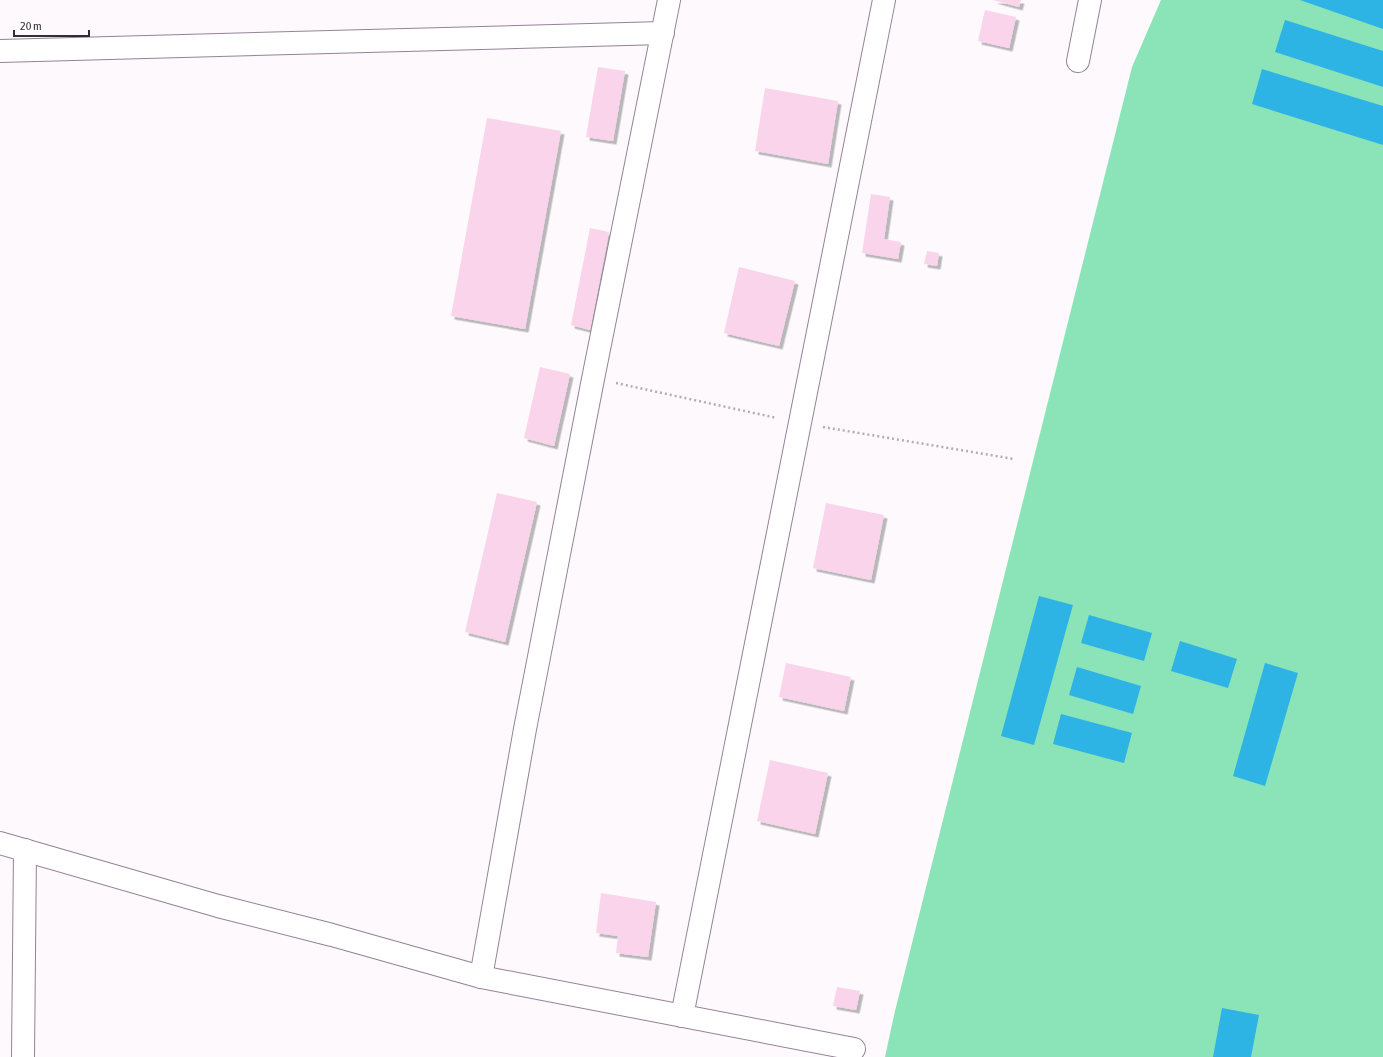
<svg xmlns="http://www.w3.org/2000/svg" width="1383" height="1057" viewBox="0 0 1383 1057" font-family="'Asap Condensed',sans-serif">
	<style>
		.green { fill: #8be3b8 }
		.water { fill: #2eb3e5 }
		.building { fill: #fad4eb; filter: url(#shadow) }
		.lines { fill: none; stroke-linecap: round; stroke-linejoin: round }
		.street-casing { stroke: #938396; stroke-width: 24 }
		.path { stroke: #b2adb2; stroke-width: 2.5; stroke-dasharray: 2 3; stroke-linecap: butt }
		.street { stroke: #fff; stroke-width: 22 }
	</style>
	<defs>
		<filter id="shadow"><feDropShadow dx="3.5" dy="3.5" stdDeviation="0" flood-color="#0004"/></filter>
	</defs>
	<rect width="100%" height="100%" fill="#fdf9fd"/>
	<path class="green" d="M1161,0H1383V1057H885L895,1011L1132,67Z"/>
	<g class="water">
		<path d="M1300,0H1383V29Z"/>
		<path d="M1285,20L1383,51V87L1275,52Z"/>
		<path d="M1262,69L1383,106V145L1252,104Z"/>
		<path d="M1039,596L1073,605L1034,745L1001,736Z"/>
		<path d="M1089,615L1152,633L1144,661L1081,643Z"/>
		<path d="M1180,641L1237,659L1228,688L1171,671Z"/>
		<path d="M1265,663L1298,673L1265,786L1233,776Z"/>
		<path d="M1077,667L1141,686L1133,714L1069,695Z"/>
		<path d="M1061,714L1132,733L1124,763L1053,744Z"/>
		<path d="M1222,1008L1259,1015L1251,1057H1213Z"/>
	</g>
	<g class="building">
		<path d="M993,0H1021L1019,7Z"/>
		<path d="M985,10L1016,17L1009,48L978,41Z"/>
		<path d="M598,67L625,71L613,141L586,137Z"/>
		<path d="M765,88L838,101L828,164L755,151Z"/>
		<path d="M487,118L561,131L525,329L451,316Z"/>
		<path d="M871,194L890,197L884,239L901,242L898,259L862,253Z"/>
		<path d="M590,228L609,232L590,330L571,325Z"/>
		<path d="M927,251L939,253L937,266L924,264Z"/>
		<path d="M739,267L795,281L779,346L724,333Z"/>
		<path d="M540,367L570,374L554,446L524,438Z"/>
		<path d="M497,493L537,502L505,642L465,632Z"/>
		<path d="M826,503L884,515L871,580L813,568Z"/>
		<path d="M786,663L851,677L844,711L779,697Z"/>
		<path d="M770,760L828,773L815,834L757,821Z"/>
		<path d="M601,893L656,902L648,957L616,953L618,936L596,933Z"/>
		<path d="M837,987L860,991L856,1010L833,1006Z"/>
	</g>
	<g class="lines">
		<g class="street-casing">
			<g id="street">
				<path d="M0,51L663,33"/>
				<path d="M1078,61L1090,0"/>
				<path d="M0,843L218,906L332,935L481,977L854,1049"/>
				<path d="M481,977L525,729L593,379L669,0"/>
				<path d="M682,1016L884,0"/>
				<path d="M23,1057L25,850"/>
			</g>
		</g>
		<g class="path">
			<path d="M616,383L777,418"/>
			<path d="M823,427L1014,459"/>
		</g>
		<use href="#street" class="street"/>
	</g>
	<path d="M14 30v6h75v-6" fill="none" stroke="#342d35" stroke-width="2"/>
	<text x="20" y="30" font-size="12" fill="#342d35" stroke="#ffffff" stroke-width="3" paint-order="stroke">20 m</text>
</svg>
